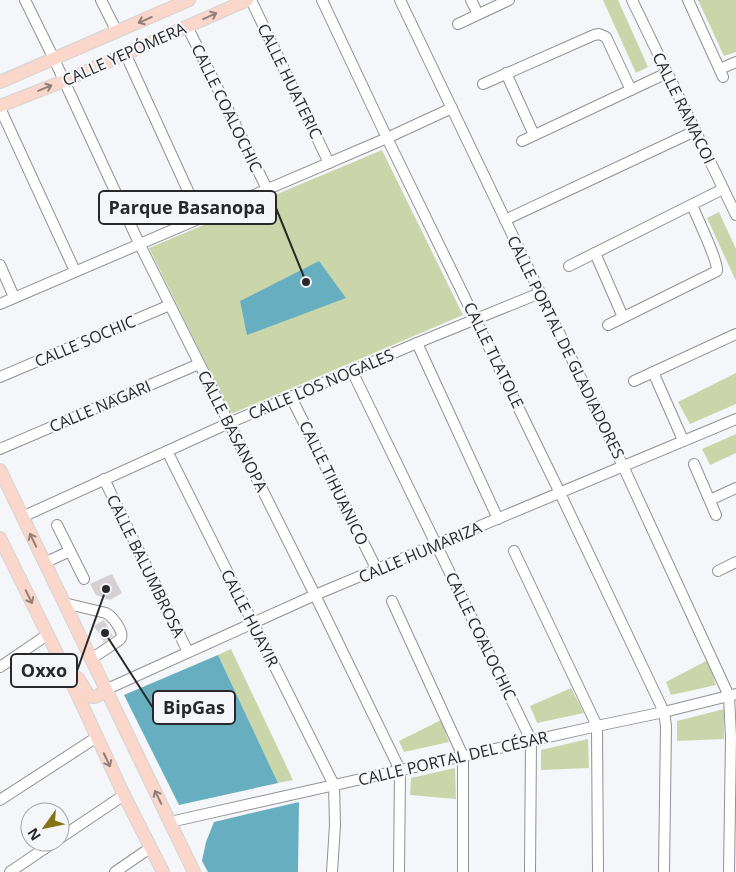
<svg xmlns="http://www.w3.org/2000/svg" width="736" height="872" viewBox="0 0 736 872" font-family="'Open Sans',sans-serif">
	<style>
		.green { fill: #cad6aa }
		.water { fill: #67aec1 }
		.building { fill: #d6d0d2 }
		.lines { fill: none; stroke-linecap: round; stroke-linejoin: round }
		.minor-casing { stroke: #919196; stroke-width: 12 }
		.major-casing { stroke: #d4d4d4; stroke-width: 14 }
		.minor { stroke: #fff; stroke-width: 10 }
		.major { stroke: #fbd6ca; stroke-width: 12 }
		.oneway { stroke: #927f7a }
		.labels { text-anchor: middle; stroke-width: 4.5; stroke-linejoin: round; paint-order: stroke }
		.street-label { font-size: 16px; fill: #28282a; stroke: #f5f6fa }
		.leader { fill: none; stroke: #28282a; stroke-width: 2 }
		.callout-dot { fill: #28282a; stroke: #f5f6fa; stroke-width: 2 }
		.callout { fill: #f5f6fa; stroke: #28282a; stroke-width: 2 }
		.callout-label { font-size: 18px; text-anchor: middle; font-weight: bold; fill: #28282a }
	</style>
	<rect width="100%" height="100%" fill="#f5f6fa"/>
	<g class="green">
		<path d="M603,0H618L648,67L636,73Z"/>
		<path d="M698,0H736V52L724,56Z"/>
		<path d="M382,150L463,315L231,414L149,248Z"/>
		<path d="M719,212L736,249V281L707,218Z"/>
		<path d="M736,373V404L690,424L678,402Z"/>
		<path d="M736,434V453L710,465L702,449Z"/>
		<path d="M231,649L293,780L278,783L218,655Z"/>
		<path d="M708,660L716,685L671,695L666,682Z"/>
		<path d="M571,688L584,713L537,723L530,706Z"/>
		<path d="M724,709V739L677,741V721Z"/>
		<path d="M441,720L449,742L404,752L399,741Z"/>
		<path d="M588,739L589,768L541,770V750Z"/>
		<path d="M455,768L456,799L410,795L411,778Z"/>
	</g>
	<g class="water">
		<path d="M319,261L346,298L247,335L240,301Z"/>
		<path d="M218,655L278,783L179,805L124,695Z"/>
		<path d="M299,802L298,872H208L202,861L206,842L214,822Z"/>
	</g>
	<g class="building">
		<path d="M112,574L122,593L110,600L96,595L90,584Z"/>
		<path d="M104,620L113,636L104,642L94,626Z"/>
	</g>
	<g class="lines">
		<g class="minor-casing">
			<g id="minor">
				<path d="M25,0L54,59L139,243L315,595L400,770L399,872"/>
				<path d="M101,0L117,32"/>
				<path d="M251,0L329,163"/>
				<path d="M322,0L387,138L560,493L664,712L666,726L664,872"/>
				<path d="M400,0L623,466L729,696L731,737L729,872"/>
				<path d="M471,0L478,14"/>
				<path d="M632,0L736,215"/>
				<path d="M688,0L723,77"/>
				<path d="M458,24L509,0"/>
				<path d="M187,26L267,189"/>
				<path d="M125,53L200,217"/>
				<path d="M720,69L736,62"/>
				<path d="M506,73L534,135"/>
				<path d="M483,84L594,35L599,34L606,37L631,90"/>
				<path d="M0,108L75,271"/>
				<path d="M522,141L667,73"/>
				<path d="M505,220L695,131"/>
				<path d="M595,253L623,317"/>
				<path d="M0,265L14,297"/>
				<path d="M569,266L723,189"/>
				<path d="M0,304L387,138L452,108"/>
				<path d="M608,325L717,271C718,260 697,218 692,205"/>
				<path d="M417,343L498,519"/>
				<path d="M352,371L531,740L530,872"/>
				<path d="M653,372L683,440"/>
				<path d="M0,377L170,305"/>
				<path d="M634,381L736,334"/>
				<path d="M291,397L377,570"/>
				<path d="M0,449L199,364"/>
				<path d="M167,451L334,785L335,825L332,872"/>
				<path d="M694,464L716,515"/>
				<path d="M104,479L188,652"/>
				<path d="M710,500L736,488"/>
				<path d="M22,517L229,423L417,343L540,293"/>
				<path d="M57,525L84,579"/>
				<path d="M514,551L597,726L598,872"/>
				<path d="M44,563L70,551"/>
				<path d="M718,571L736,562"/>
				<path d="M392,601L463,756V872"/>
				<path d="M64,603L106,613C112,616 124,631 121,638C120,640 119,640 118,641L91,659"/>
				<path d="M0,667L47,635"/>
				<path d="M105,690L315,595L736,419"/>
				<path d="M0,800L97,737"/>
				<path d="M170,822L597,726L664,712L736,694"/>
				<path d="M60,838L124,795"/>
				<path d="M10,872L54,842"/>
				<path d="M115,872L150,848"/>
			</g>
		</g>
		<g class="major-casing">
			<g id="major">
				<path d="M0,82L189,0"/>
				<path d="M0,106L64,81L247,0"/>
				<path d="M0,470L194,872"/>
				<path d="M0,538L77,694L124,795L163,872"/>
				<path d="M78,678L89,696C96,699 100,694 105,690"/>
			</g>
		</g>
		<use href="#minor" class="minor"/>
		<use href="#major" class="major"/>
	</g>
	<defs><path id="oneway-shaft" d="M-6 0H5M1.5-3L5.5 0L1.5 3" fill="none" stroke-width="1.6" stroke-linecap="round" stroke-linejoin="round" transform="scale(1.25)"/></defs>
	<g class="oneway">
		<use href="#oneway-shaft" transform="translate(210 16) rotate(-24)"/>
		<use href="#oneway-shaft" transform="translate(145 20) rotate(156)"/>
		<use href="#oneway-shaft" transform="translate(45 88) rotate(-22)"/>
		<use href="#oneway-shaft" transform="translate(33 540) rotate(-116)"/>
		<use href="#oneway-shaft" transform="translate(29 597) rotate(64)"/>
		<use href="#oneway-shaft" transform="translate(107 760) rotate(65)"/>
		<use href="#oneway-shaft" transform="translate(158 797) rotate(-116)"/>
	</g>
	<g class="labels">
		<g class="street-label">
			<text transform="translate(124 54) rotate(-24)" y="6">CALLE YEPÓMERA</text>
			<text transform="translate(290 81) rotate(64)" y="6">CALLE HUATERIC</text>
			<text transform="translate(227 108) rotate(64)" y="6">CALLE COALOCHIC</text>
			<text transform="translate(684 108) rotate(64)" y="6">CALLE RAMACOI</text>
			<text transform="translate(85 341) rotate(-23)" y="6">CALLE SOCHIC</text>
			<text transform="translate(566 347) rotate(64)" y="6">CALLE PORTAL DE GLADIADORES</text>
			<text transform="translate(494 355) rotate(64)" y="6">CALLE TLATOLE</text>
			<text transform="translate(321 384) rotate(-23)" y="6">CALLE LOS NOGALES</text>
			<text transform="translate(100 406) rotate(-23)" y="6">CALLE NAGARI</text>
			<text transform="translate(233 431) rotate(63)" y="6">CALLE BASANOPA</text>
			<text transform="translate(334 483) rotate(64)" y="6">CALLE TIHUANICO</text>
			<text transform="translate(420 552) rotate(-23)" y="6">CALLE HUMARIZA</text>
			<text transform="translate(146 566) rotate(64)" y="6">CALLE BALUMBROSA</text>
			<text transform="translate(250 618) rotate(63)" y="6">CALLE HUAYIR</text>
			<text transform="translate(481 636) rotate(64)" y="6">CALLE COALOCHIC</text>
			<text transform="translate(453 758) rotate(-13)" y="6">CALLE PORTAL DEL CÉSAR</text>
		</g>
	</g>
	<path class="leader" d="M306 282L276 208M106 589L77 671M105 633L153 708"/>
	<g class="callout-dot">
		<circle cx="306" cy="282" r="5"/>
		<circle cx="106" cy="589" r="5"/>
		<circle cx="105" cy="633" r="5"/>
	</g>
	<g class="callout">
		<rect x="99" y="191" width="177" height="33" rx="5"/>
		<rect x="11" y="654" width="66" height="33" rx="5"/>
		<rect x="153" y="691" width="82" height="33" rx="5"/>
	</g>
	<g class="callout-label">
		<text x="187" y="214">Parque Basanopa</text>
		<text x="44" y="677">Oxxo</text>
		<text x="194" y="714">BipGas</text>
	</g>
	<g transform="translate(45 827) rotate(237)"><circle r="24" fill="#f5f6fa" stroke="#a3a4a7"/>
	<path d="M0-4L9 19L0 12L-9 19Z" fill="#857213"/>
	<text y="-8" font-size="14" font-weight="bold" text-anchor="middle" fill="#28282a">N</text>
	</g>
</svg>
